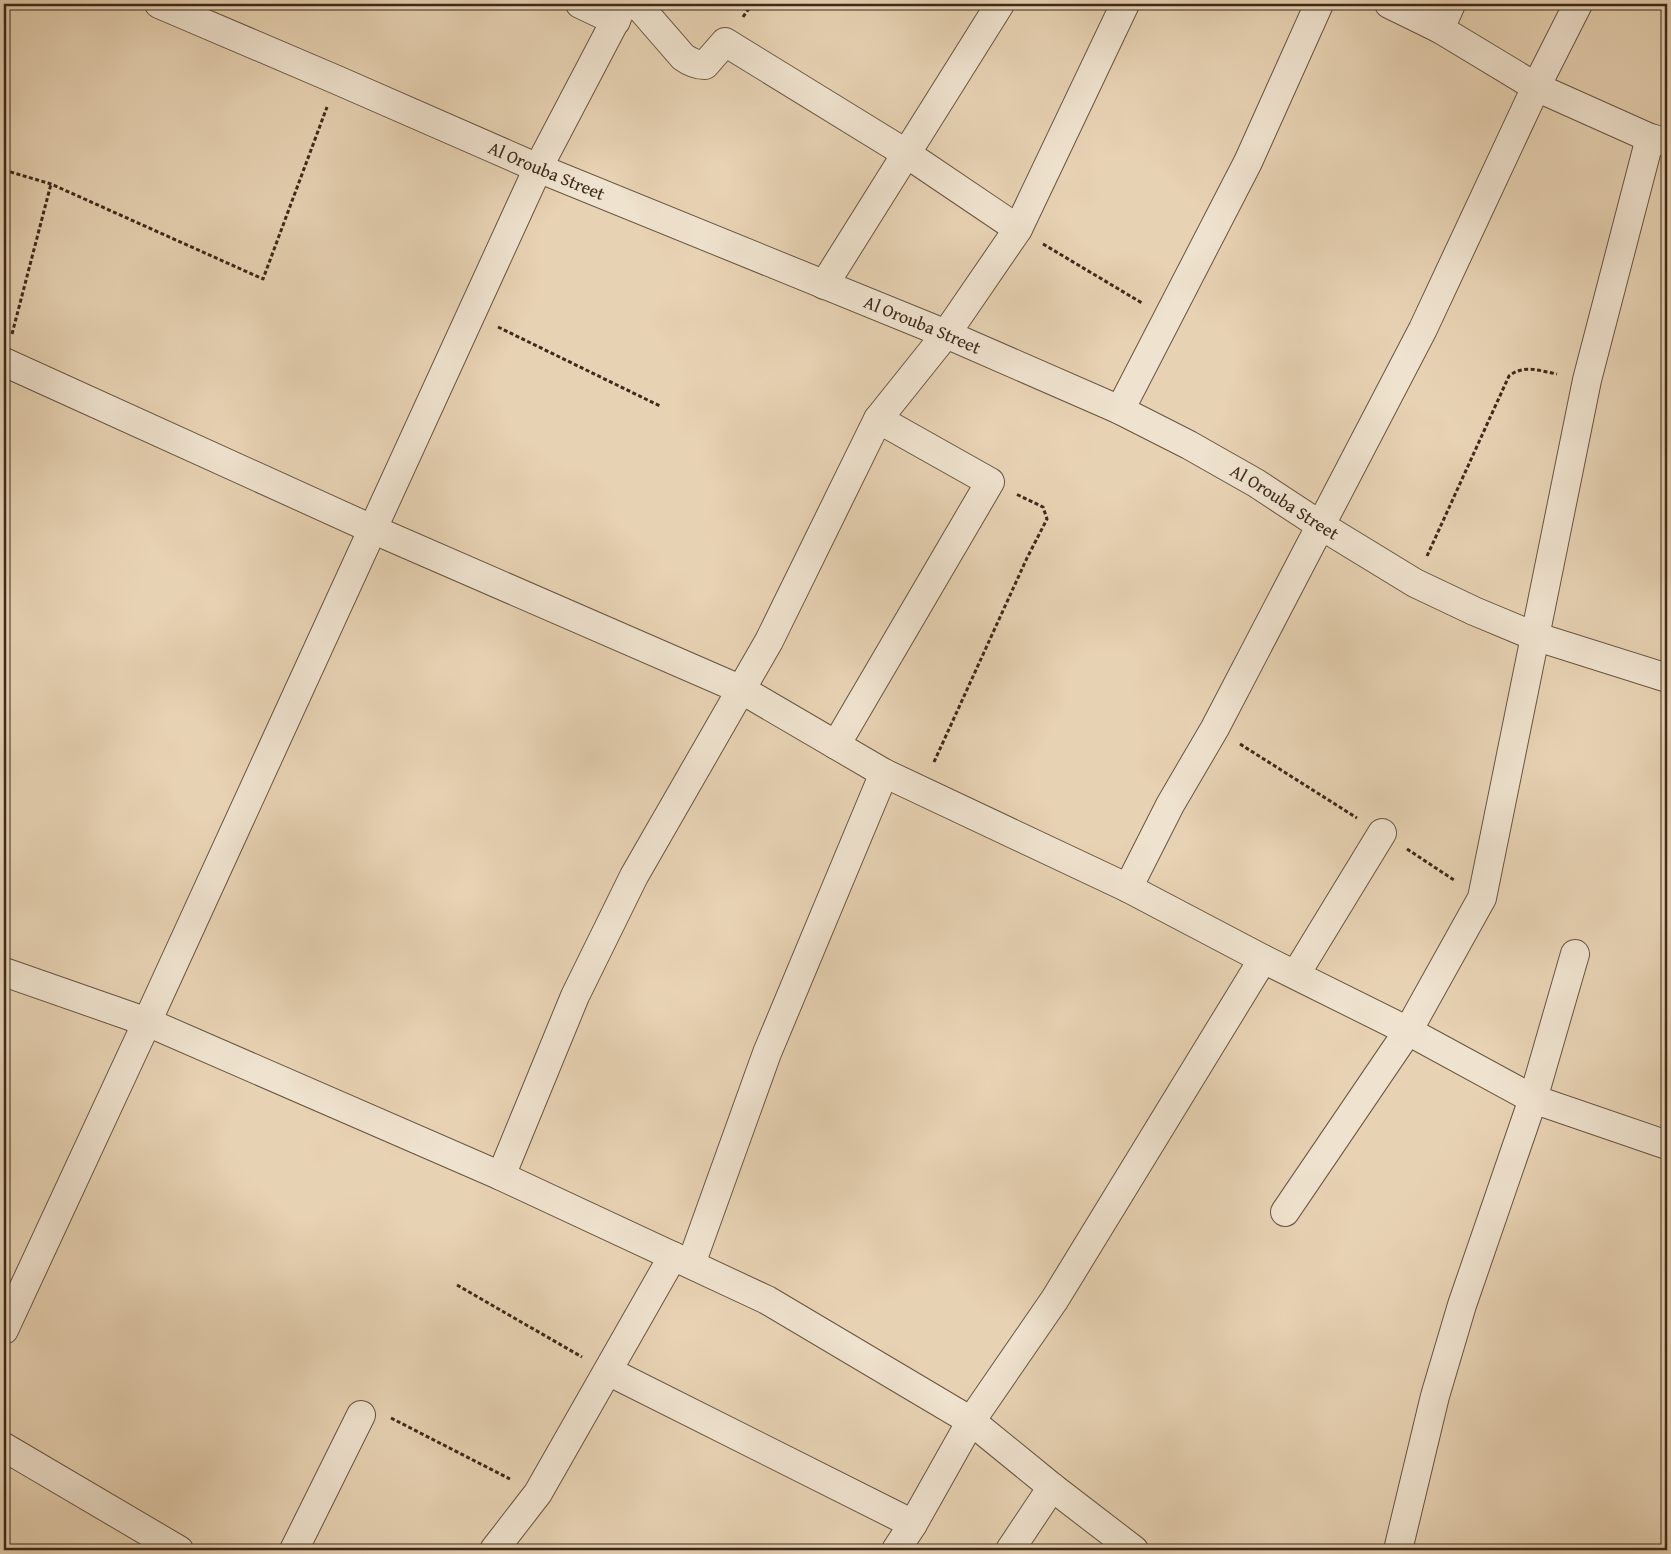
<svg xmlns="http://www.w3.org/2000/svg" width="1671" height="1554" viewBox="0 0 1671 1554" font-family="'Gentium Book Plus',serif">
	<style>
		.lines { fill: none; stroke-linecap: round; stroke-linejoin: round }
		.minor-casing { stroke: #685441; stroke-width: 30 }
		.path { stroke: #3d2a1b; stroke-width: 3; stroke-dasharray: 4 2.5; stroke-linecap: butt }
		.minor { stroke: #efe2ce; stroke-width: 28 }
		.labels { text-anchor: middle; stroke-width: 4; stroke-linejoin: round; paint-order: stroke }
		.street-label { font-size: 18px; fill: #3d2a1b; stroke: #efe2ce }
	</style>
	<rect width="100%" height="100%" fill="#e7d2b3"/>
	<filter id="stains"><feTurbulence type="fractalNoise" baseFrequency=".004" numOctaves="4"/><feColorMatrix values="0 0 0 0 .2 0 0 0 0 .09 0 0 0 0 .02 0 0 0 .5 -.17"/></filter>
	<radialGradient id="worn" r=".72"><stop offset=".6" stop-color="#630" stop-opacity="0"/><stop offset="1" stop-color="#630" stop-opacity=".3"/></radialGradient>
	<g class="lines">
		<g class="minor-casing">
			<g id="minor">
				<path id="s1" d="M159,4L337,80L538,168L946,334L1120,410L1189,445L1256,483L1320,525L1415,583L1474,611L1534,636L1667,678"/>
				<path d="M580,4L616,21"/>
				<path d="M637,4L683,57C690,62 696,65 705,65L725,42L907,154L1018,229"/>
				<path d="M1389,4L1440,29L1536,87L1650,138L1667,142"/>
				<path d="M1440,29L1451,4"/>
				<path d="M824,285L1000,4"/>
				<path d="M4,362L372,529L742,690L884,773L1128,888L1263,959L1408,1031L1533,1099L1667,1145"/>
				<path d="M1120,410L1248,162L1319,4"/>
				<path d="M836,745L990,482L878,419"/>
				<path d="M1128,888L1170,805L1215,728L1423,329L1536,87L1578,4"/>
				<path d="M4,972L147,1022L501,1176L767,1300L971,1421L1052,1487L1134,1550"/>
				<path d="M1296,974L1382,833"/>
				<path d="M501,1176L575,996L634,876L769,641L878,419L946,334L1018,229L1125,4"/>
				<path d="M1285,1212L1408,1031L1482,898L1587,380L1650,138"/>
				<path d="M691,1264L767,1053L884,773"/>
				<path d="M4,1330L147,1022L538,168L624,4"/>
				<path d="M608,1371L913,1524L896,1550"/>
				<path d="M4,1447L179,1550"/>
				<path d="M913,1524L971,1421L1055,1299L1263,959"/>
				<path d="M294,1550L361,1415"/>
				<path d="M494,1550L538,1493L673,1256"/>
				<path d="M1010,1550L1052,1487"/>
				<path d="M1398,1550L1435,1396L1462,1305L1533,1099L1575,954"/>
			</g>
		</g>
		<g class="path">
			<path d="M743,17L752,4"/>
			<path d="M4,170L51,184L263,279L327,107"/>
			<path d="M1043,244L1142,303"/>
			<path d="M498,327L660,406"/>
			<path d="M12,334L51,184"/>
			<path d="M1427,556L1509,376C1524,364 1540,371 1557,374"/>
			<path d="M1240,744L1357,818"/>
			<path d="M934,762L1027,558L1047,519L1043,507L1016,494"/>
			<path d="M1407,849L1454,880"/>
			<path d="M457,1285L582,1357"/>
			<path d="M391,1418L510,1479"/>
		</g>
		<use href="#minor" class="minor"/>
	</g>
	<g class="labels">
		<g class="street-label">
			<text dy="6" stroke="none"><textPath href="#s1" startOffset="422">Al Orouba Street</textPath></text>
			<text dy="6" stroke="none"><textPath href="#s1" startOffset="828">Al Orouba Street</textPath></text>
			<text dy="6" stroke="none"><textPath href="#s1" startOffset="1232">Al Orouba Street</textPath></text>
		</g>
	</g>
	<rect width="1671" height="1554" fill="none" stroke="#e7d2b3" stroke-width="20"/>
	<rect x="5" y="5" width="1661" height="1544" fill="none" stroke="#3d2a1b" stroke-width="2.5"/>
	<rect x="10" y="10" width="1651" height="1534" fill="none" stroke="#3d2a1b"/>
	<rect width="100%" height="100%" filter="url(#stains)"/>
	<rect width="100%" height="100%" fill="url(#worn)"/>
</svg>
